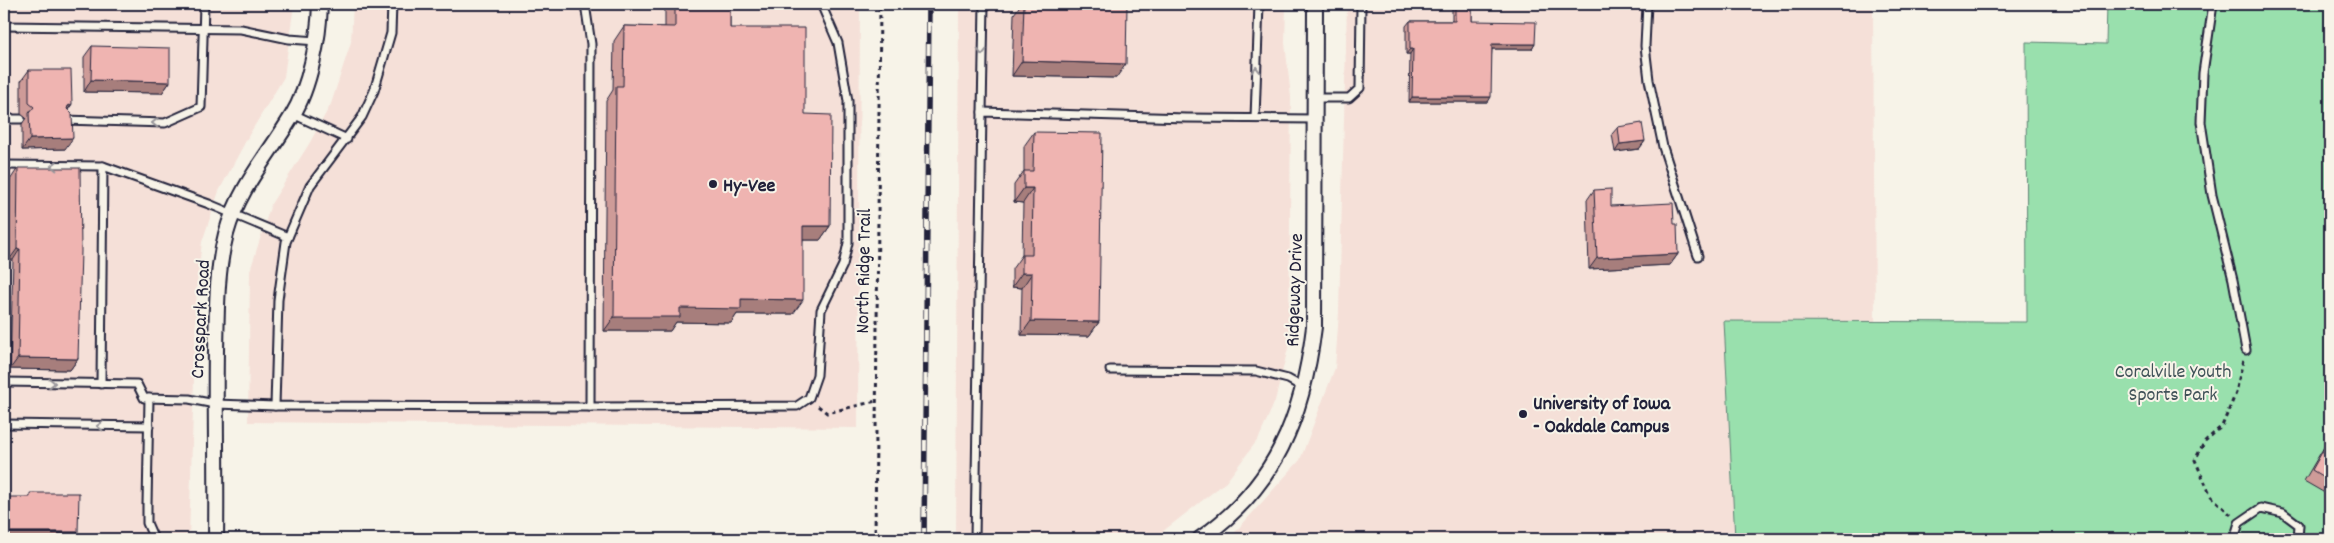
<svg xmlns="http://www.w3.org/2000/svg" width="2334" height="543" viewBox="0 0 2334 543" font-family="Dekko,sans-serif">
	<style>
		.built { fill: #f5e0d8 }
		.green { fill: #99e0ad; stroke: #5e8174 }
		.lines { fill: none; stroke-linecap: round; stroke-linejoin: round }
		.lane-casing { stroke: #22223b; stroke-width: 11 }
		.street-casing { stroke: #22223b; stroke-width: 18 }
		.path { stroke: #22223b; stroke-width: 3; stroke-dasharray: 4 4; stroke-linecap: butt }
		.lane { stroke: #f7f3e8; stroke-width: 7 }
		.street { stroke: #f7f3e8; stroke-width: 14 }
		.rail-casing { stroke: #22223b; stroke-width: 5.5 }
		.rail { stroke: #f7f3e8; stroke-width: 4; stroke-dasharray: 11; stroke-linecap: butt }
		.wall { fill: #ce9b98; stroke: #22223b }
		.shaded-wall { fill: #a77e7c; stroke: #22223b }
		.building { fill: #efb4b1; stroke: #22223b }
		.oneway { stroke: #97959a }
		.poi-dot { fill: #22223b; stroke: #f7f3e8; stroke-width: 2 }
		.labels { text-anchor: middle; stroke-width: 4; stroke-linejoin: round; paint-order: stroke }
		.poi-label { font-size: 20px; font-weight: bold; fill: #22223b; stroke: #f7f3e8; text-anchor: start }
		.street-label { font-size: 20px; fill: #22223b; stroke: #f7f3e8 }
		.park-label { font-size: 20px; fill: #405258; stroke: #f7f3e8 }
	</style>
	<rect width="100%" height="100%" fill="#f7f3e8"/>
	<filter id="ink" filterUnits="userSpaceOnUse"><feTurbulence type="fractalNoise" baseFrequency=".02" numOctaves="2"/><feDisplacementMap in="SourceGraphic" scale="10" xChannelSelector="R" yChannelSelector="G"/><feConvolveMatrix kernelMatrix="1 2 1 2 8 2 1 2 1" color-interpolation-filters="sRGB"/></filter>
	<g filter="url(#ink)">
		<g class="built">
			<path d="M4,4H294L284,77L249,135L219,191L202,242L197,283L189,539H4Z"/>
			<path d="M353,4H860L858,428L248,422L250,271L271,204L309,144L331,104L351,42Z"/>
			<path d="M959,4H1286L1285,43L1291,97L1289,344L1275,401L1259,438L1226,482L1153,539H956Z"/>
			<path d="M1347,4H1873L1875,322L1724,321L1735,539H1229L1300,460L1335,368L1339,312Z"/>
		</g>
		<path class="green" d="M2107,4H2330V539H1735L1724,321L2027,322L2026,42L2106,44Z"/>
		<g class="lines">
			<g class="lane-casing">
				<g id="lane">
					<path d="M392,4L391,33L374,91L362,117L310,186L286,242L278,300L275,406L590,407"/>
					<path d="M585,4L591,44L590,407L797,406L809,398L817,375L821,310L843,265L848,243V101L838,43L821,4"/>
					<path d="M1647,4L1645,46L1649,80L1663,147L1698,256"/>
					<path d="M2213,4L2203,73L2201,122L2212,195L2233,280L2246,350"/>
					<path d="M4,26L241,29L289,39L317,41"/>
					<path d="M1315,98H1349L1360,88L1361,4"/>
					<path d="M982,112L984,4"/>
					<path d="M293,114L347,139"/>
					<path d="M1255,118L1259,4"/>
					<path d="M4,119H21"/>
					<path d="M64,120L165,123L201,107L204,4"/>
					<path d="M4,165L103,166L209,204L288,237"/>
					<path d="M1110,370L1256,371L1288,379L1304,388"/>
					<path d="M4,382L137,384L144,398L189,399L215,404L275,406"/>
					<path d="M101,384L103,166"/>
					<path d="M149,398L147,505V523L154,539"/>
					<path d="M4,424L149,426"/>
					<path d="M975,539L982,112L1186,118L1315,119"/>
					<path d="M2234,539L2239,523L2261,508L2283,513L2299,525L2298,539"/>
				</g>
			</g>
			<g class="street-casing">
				<g id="street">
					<path d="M216,539C217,476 215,413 216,350C217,311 216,272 226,234C238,189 268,156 292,116C310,87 319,38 320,4"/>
					<path d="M1200,539C1276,486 1303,417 1314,327L1315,4"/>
				</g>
			</g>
			<g class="path">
				<path d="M818,406L827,413L876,401"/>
				<path d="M2231,515L2211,496L2195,460L2205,441L2222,426L2236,393L2243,360"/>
				<path d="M875,539L880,4"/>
			</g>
			<use href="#lane" class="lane"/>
			<use href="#street" class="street"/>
			<g class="rail-casing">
				<path id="rail" d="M924,539L929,4"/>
			</g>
			<use href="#rail" class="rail"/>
		</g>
		<g class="wall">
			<path d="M665,4H730V28L805,114L830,226L820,240H803L793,314H737L731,323L676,322L670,331H604L606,101L613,90L614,41L624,26L665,27Z"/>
			<path d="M1021,4H1024L1116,78L1012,76L1014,14Z"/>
			<path d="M1452,4H1472V21L1535,44L1532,49H1492L1488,102H1409L1410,54H1406V26L1410,21H1452Z"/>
			<path d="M92,46L170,82L162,93L84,92V57Z"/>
			<path d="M29,70L72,104L68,110L65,149L22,150V124L26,118L21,114V81Z"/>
			<path d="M1618,127L1645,141L1639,149L1615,152L1612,134Z"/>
			<path d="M1034,132L1099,322L1089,336L1021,335L1022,288L1012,287V269L1022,255L1023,203L1014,202V185L1024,171V146Z"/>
			<path d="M18,168L78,359L70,370L10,369L13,260H9L10,180Z"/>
			<path d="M1594,190L1611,206L1674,224L1678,254L1670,265L1589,269L1587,200Z"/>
			<path d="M2330,438V496L2304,481L2324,447Z"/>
		</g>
		<g class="shaded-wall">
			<path d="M1492,44H1535L1532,49H1488Z"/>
			<path d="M1410,49H1413L1410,54H1406Z"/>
			<path d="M1022,61L1126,64L1116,78L1012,76Z"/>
			<path d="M91,80L170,82L162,93L84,92Z"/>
			<path d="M1412,97H1491L1488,102H1409Z"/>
			<path d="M72,104L64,115L68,106Z"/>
			<path d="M73,138L65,149L22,150L30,139Z"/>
			<path d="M1645,141L1639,149L1615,152L1620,144Z"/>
			<path d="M1024,188H1033L1023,203L1014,202Z"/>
			<path d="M803,226H830L820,240H793Z"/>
			<path d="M17,249H20L13,260H9Z"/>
			<path d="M1678,254L1670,265L1589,269L1597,258Z"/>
			<path d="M1022,273H1032L1022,288L1012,287Z"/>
			<path d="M741,299L803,300L793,314H737L731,323L676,322L670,331H604L614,317Z"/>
			<path d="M1031,321L1099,322L1089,336L1021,335Z"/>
			<path d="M18,358L78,359L70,370L10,369Z"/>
			<path d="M4,532H78L73,539H4Z"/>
		</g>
		<g class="building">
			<path d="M675,4H730V28H805V114L831,115L830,226H803V300L741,299V309L680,308V317H614L616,86H623L624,26L675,27Z"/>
			<path d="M1024,4H1127L1126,64L1022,61Z"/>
			<path d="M1455,4H1472V21L1536,22L1535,44H1492L1491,97H1412L1413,49H1410V21H1455Z"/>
			<path d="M92,46L170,48V82L91,80Z"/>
			<path d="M29,70H71L72,104L68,106L67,109L72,114L73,138L30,139L29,113L34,107L29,103Z"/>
			<path d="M1642,123L1645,141L1620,144L1618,127Z"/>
			<path d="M1034,132L1102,133L1099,322L1031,321L1032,273H1022V255H1032L1033,188H1024V171H1033Z"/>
			<path d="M18,168H80L81,251L78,359L18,358L20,249H17Z"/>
			<path d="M1611,189V206L1673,203L1674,224H1677L1678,254L1597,258L1594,190Z"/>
			<path d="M2330,438V481L2312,470Z"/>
			<path d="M30,493H79L78,532H4V497H30Z"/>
		</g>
		<defs><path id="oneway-chevron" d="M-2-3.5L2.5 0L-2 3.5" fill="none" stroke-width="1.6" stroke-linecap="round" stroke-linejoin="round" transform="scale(1.25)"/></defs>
		<g class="oneway">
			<use href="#oneway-chevron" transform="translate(982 52) rotate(90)"/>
			<use href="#oneway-chevron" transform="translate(1256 70) rotate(-89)"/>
			<use href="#oneway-chevron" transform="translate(155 123) rotate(-179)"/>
			<use href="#oneway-chevron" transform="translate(54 166) rotate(-179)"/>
			<use href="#oneway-chevron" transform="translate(52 383) rotate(1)"/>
			<use href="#oneway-chevron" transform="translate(100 426) rotate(-179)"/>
		</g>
	</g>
	<g class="poi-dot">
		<circle cx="713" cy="184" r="5"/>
		<circle cx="1523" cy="414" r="5"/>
	</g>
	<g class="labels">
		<g class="poi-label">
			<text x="723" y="191">Hy-Vee</text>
			<text x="1533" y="409">University of Iowa<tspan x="1533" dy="23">- Oakdale Campus</tspan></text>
		</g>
		<g class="street-label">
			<text transform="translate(862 271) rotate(-89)" y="7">North Ridge Trail</text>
			<text transform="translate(1293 290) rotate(-88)" y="7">Ridgeway Drive</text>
			<text transform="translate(199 319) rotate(-87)" y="7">Crosspark Road</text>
		</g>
		<g class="park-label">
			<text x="2173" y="377">Coralville Youth<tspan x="2173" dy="23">Sports Park</tspan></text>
		</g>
	</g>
	<rect width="2334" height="543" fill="none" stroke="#f7f3e8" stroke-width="20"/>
	<rect x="10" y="10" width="2314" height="523" fill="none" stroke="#22223b" stroke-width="2" filter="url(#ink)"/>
</svg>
